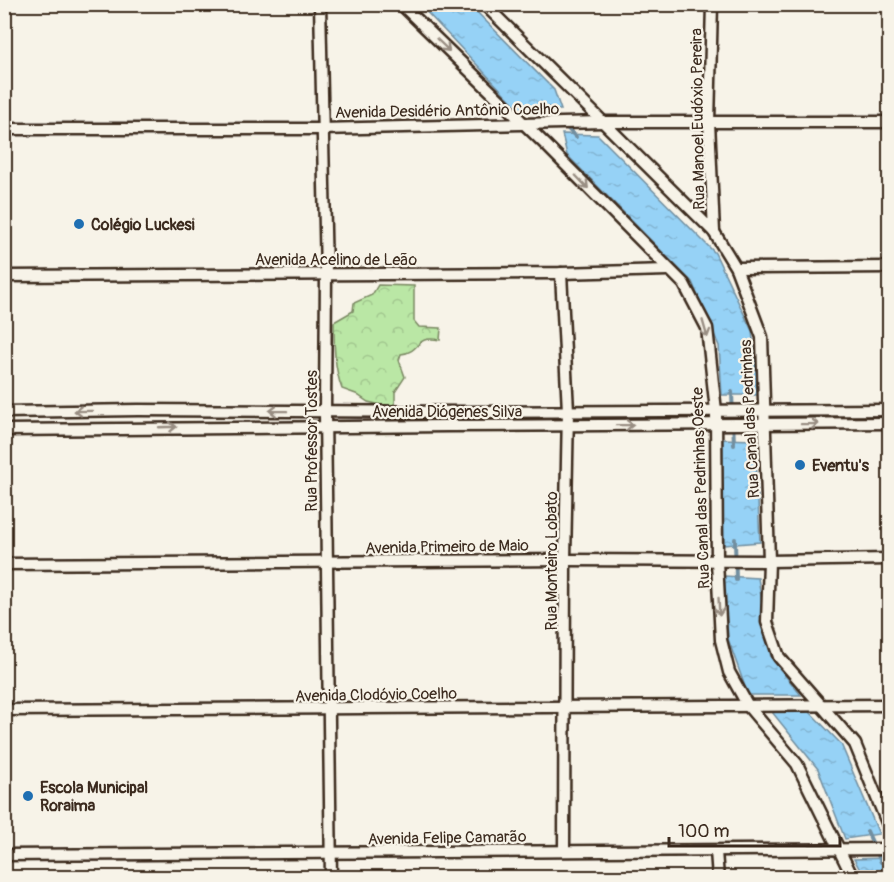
<svg xmlns="http://www.w3.org/2000/svg" width="894" height="882" viewBox="0 0 894 882" font-family="Pangolin,sans-serif">
	<style>
		.forest { fill: url(#forest-crowns); stroke: #7a8862; stroke-width: 1.5 }
		.water { fill: url(#water-ripples); stroke: #728fa0; stroke-width: 1.5 }
		.lines { fill: none; stroke-linecap: round; stroke-linejoin: round }
		.stream { stroke: #728fa0; stroke-width: 4 }
		.minor-casing { stroke: #3b2a1e; stroke-width: 15 }
		.minor { stroke: #f7f3e8; stroke-width: 10 }
		.oneway { stroke: #998e83 }
		.poi-dot { fill: #1f6fb2; stroke: #f7f3e8; stroke-width: 2 }
		.labels { text-anchor: middle; stroke-width: 4.5; stroke-linejoin: round; paint-order: stroke }
		.street-label { font-size: 16px; fill: #3b2a1e; stroke: #f7f3e8 }
		.poi-label { font-size: 16px; font-weight: bold; fill: #3b2a1e; stroke: #f7f3e8; text-anchor: start }
	</style>
	<defs>
		<pattern id="forest-crowns" width="20" height="18" patternUnits="userSpaceOnUse" patternTransform="scale(1.5)"><rect width="20" height="18" fill="#bae7a5"/><path d="M2 6a3 3 0 1 1 6 0M12 15a3 3 0 1 1 6 0" fill="none" stroke="#a1c68e"/></pattern>
		<pattern id="water-ripples" width="26" height="14" patternUnits="userSpaceOnUse" patternTransform="scale(1.5)"><rect width="26" height="14" fill="#96d2f6"/><path d="M2 4q2-2 4 0t4 0M15 11q2-2 4 0t4 0" fill="none" stroke="#82b4d2"/></pattern>
	</defs>
	<rect width="100%" height="100%" fill="#f7f3e8"/>
	<filter id="ink" filterUnits="userSpaceOnUse"><feTurbulence type="fractalNoise" baseFrequency=".0167" numOctaves="2"/><feDisplacementMap in="SourceGraphic" scale="12" xChannelSelector="R" yChannelSelector="G"/><feConvolveMatrix kernelMatrix="1 2 1 2 8 2 1 2 1" color-interpolation-filters="sRGB"/></filter>
	<g filter="url(#ink)">
		<path class="forest" d="M378,285L414,286V321L419,327L441,328L440,340C413,335 423,351 401,354L399,360L405,377L395,392V403L390,407L368,402L356,394L342,389C334,367 334,345 334,322L353,311L354,303L372,295Z"/>
		<g class="water">
			<path d="M420,5H470L554,90L561,110H520Z"/>
			<path d="M562,134L598,135L715,253L752,331L759,395H722L719,346L692,282L567,155Z"/>
			<path d="M721,439L755,440L760,542L724,545Z"/>
			<path d="M724,576L758,578L771,658L801,695H748L728,639Z"/>
			<path d="M809,711L841,744L879,834L845,839L818,769L772,712Z"/>
			<path d="M889,858V878L864,877L854,859Z"/>
		</g>
		<g class="lines">
			<g class="stream">
				<path d="M548,108L559,120"/>
				<path d="M564,125L576,137"/>
				<path d="M732,392L734,445"/>
				<path d="M735,539L736,580"/>
				<path d="M867,831L881,862"/>
			</g>
			<g class="minor-casing">
				<g id="minor">
					<path d="M320,4L326,274L325,412L331,878"/>
					<path d="M401,4L547,146L684,284L707,328L716,411L717,561L721,640L729,672L748,706L797,764L853,878"/>
					<path d="M484,4L714,232L736,268L762,337L769,561L767,622L779,657L855,744L890,830"/>
					<path d="M712,4L709,122L714,232"/>
					<path d="M4,129H321L603,122H890"/>
					<path d="M736,268L890,267"/>
					<path d="M561,273L568,411L565,560L564,850"/>
					<path d="M4,276L561,273L668,270"/>
					<path d="M4,412L138,410L470,412L890,410"/>
					<path d="M4,430C300,425 594,427 890,423"/>
					<path d="M4,564L565,560L769,561L890,559"/>
					<path d="M4,710L890,705"/>
					<path d="M716,851L718,878"/>
					<path d="M4,855L890,849"/>
				</g>
			</g>
			<use href="#minor" class="minor"/>
		</g>
		<defs><path id="oneway-shaft" d="M-6 0H5M1.5-3L5.5 0L1.5 3" fill="none" stroke-width="1.6" stroke-linecap="round" stroke-linejoin="round" transform="scale(1.5)"/></defs>
		<g class="oneway">
			<use href="#oneway-shaft" transform="translate(443 45) rotate(44)"/>
			<use href="#oneway-shaft" transform="translate(582 182) rotate(46)"/>
			<use href="#oneway-shaft" transform="translate(705 329) rotate(74)"/>
			<use href="#oneway-shaft" transform="translate(83 411) rotate(179)"/>
			<use href="#oneway-shaft" transform="translate(278 411) rotate(-179)"/>
			<use href="#oneway-shaft" transform="translate(810 424) rotate(-1)"/>
			<use href="#oneway-shaft" transform="translate(625 425) rotate(-1)"/>
			<use href="#oneway-shaft" transform="translate(168 427) rotate(-2)"/>
			<use href="#oneway-shaft" transform="translate(719 607) rotate(87)"/>
		</g>
	</g>
	<g class="poi-dot">
		<circle cx="79" cy="224" r="6"/>
		<circle cx="800" cy="465" r="6"/>
		<circle cx="28" cy="796" r="6"/>
	</g>
	<g class="labels">
		<g class="street-label">
			<text transform="translate(447 110) rotate(-1)" y="6">Avenida Desidério Antônio Coelho</text>
			<text transform="translate(697 119) rotate(-91)" y="6">Rua Manoel Eudóxio Pereira</text>
			<text x="336" y="265">Avenida Acelino de Leão</text>
			<text x="447" y="417">Avenida Diógenes Silva</text>
			<text transform="translate(749 419) rotate(-93)" y="6">Rua Canal das Pedrinhas</text>
			<text transform="translate(311 441) rotate(-90)" y="6">Rua Professor Tostes</text>
			<text transform="translate(700 488) rotate(-92)" y="6">Rua Canal das Pedrinhas Oeste</text>
			<text transform="translate(447 546) rotate(-1)" y="6">Avenida Primeiro de Maio</text>
			<text transform="translate(551 561) rotate(-90)" y="6">Rua Monteiro Lobato</text>
			<text transform="translate(376 694) rotate(-1)" y="6">Avenida Clodóvio Coelho</text>
			<text transform="translate(447 837) rotate(-1)" y="6">Avenida Felipe Camarão</text>
		</g>
		<g class="poi-label">
			<text x="91" y="230">Colégio Luckesi</text>
			<text x="812" y="471">Eventu's</text>
			<text x="40" y="793">Escola Municipal<tspan x="40" dy="18">Roraima</tspan></text>
		</g>
	</g>
	<rect width="894" height="882" fill="none" stroke="#f7f3e8" stroke-width="24"/>
	<rect x="12" y="12" width="870" height="858" fill="none" stroke="#3b2a1e" stroke-width="2" filter="url(#ink)"/>
	<path d="M669 837v9h171v-9" fill="none" stroke="#3b2a1e" stroke-width="3"/>
	<text x="678" y="837" font-size="18" fill="#3b2a1e" stroke="#f7f3e8" stroke-width="4.5" paint-order="stroke">100 m</text>
</svg>
